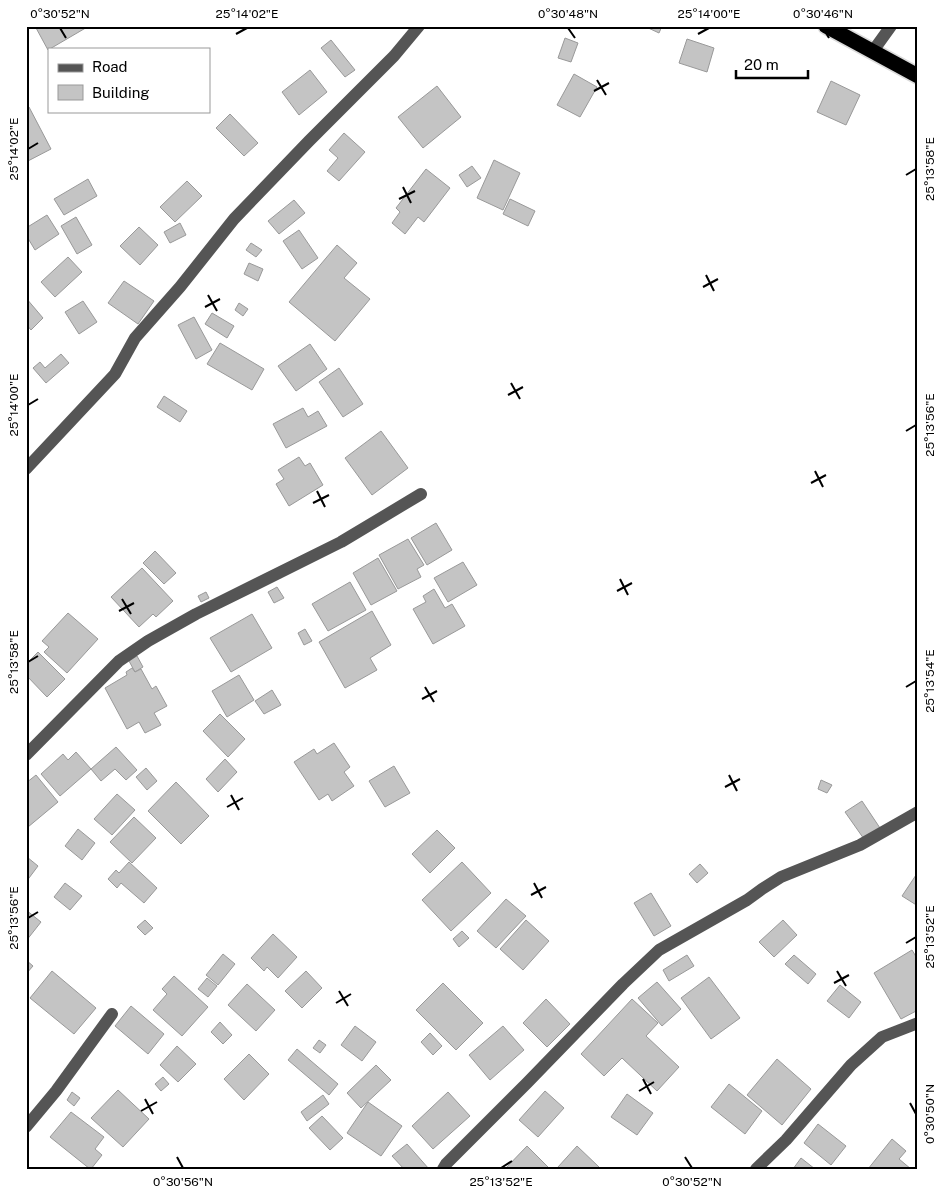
<svg xmlns="http://www.w3.org/2000/svg" width="944" height="1195" viewBox="0 0 944 1195" font-family="'Public Sans',sans-serif">
	<style>
		.building { fill: #c4c4c4; stroke: #999 }
		.lines { fill: none; stroke-linecap: round; stroke-linejoin: round }
		.highway-casing { stroke: #dbdbdb; stroke-width: 18 }
		.minor { stroke: #555; stroke-width: 12 }
		.highway { stroke: #000; stroke-width: 15 }
		.ticks { fill: none; stroke: #000; stroke-width: 2 }
		.neatline { fill: none; stroke: #000; stroke-width: 2 }
		.ticks-label { font-size: 12px; text-anchor: middle; fill: #000 }
	</style>
	<rect width="100%" height="100%" fill="#fff"/>
	<g class="building">
		<path d="M35,26H89L48,50Z"/>
		<path d="M644,26H662L659,33Z"/>
		<path d="M565,38L578,43L571,62L558,58Z"/>
		<path d="M687,39L714,48L707,72L679,63Z"/>
		<path d="M331,40L355,70L345,77L321,48Z"/>
		<path d="M310,70L327,92L299,115L282,92Z"/>
		<path d="M574,74L597,87L580,117L557,105Z"/>
		<path d="M831,81L860,95L846,125L817,112Z"/>
		<path d="M437,86L461,117L423,148L398,117Z"/>
		<path d="M29,107L51,149L26,162V109Z"/>
		<path d="M230,114L258,143L244,156L216,128Z"/>
		<path d="M344,133L365,152L339,181L327,171L338,158L329,150Z"/>
		<path d="M494,160L520,173L503,210L477,198Z"/>
		<path d="M472,166L481,178L467,187L459,175Z"/>
		<path d="M426,169L450,188L424,222L418,217L405,234L392,223L400,212L396,208Z"/>
		<path d="M88,179L97,196L64,215L54,199Z"/>
		<path d="M187,181L202,196L175,222L160,207Z"/>
		<path d="M510,199L535,211L528,226L503,214Z"/>
		<path d="M294,200L305,213L279,234L268,221Z"/>
		<path d="M47,215L59,234L35,250L26,235V228Z"/>
		<path d="M76,217L92,245L77,254L61,226Z"/>
		<path d="M180,223L186,235L170,243L164,232Z"/>
		<path d="M139,227L158,245L140,265L120,246Z"/>
		<path d="M299,230L318,258L302,269L283,241Z"/>
		<path d="M251,243L262,250L256,257L246,250Z"/>
		<path d="M337,245L357,263L344,278L370,299L335,341L289,302Z"/>
		<path d="M68,257L82,272L55,297L41,282Z"/>
		<path d="M249,263L263,269L258,281L244,274Z"/>
		<path d="M124,281L154,301L138,324L108,303Z"/>
		<path d="M26,298L43,318L31,330L26,324Z"/>
		<path d="M83,301L97,322L79,334L65,312Z"/>
		<path d="M239,303L248,309L243,316L235,310Z"/>
		<path d="M212,313L234,326L227,338L205,324Z"/>
		<path d="M194,317L212,350L196,359L178,325Z"/>
		<path d="M220,343L264,369L252,390L207,364Z"/>
		<path d="M310,344L327,369L296,391L278,366Z"/>
		<path d="M61,354L69,363L46,383L33,368L40,362L45,368Z"/>
		<path d="M339,368L363,404L343,417L319,382Z"/>
		<path d="M164,396L187,411L180,422L157,407Z"/>
		<path d="M303,408L308,417L318,411L327,426L286,448L273,424Z"/>
		<path d="M381,431L408,468L372,495L345,458Z"/>
		<path d="M299,457L305,466L310,463L323,485L289,506L276,484L284,479L278,470Z"/>
		<path d="M436,523L452,550L427,565L411,538Z"/>
		<path d="M408,539L424,565L417,569L421,577L398,589L379,555Z"/>
		<path d="M155,551L176,573L164,584L143,563Z"/>
		<path d="M378,558L397,591L371,605L353,573Z"/>
		<path d="M463,562L477,585L448,602L434,578Z"/>
		<path d="M142,568L173,601L156,617L153,614L139,627L111,597Z"/>
		<path d="M350,582L366,610L328,631L312,604Z"/>
		<path d="M277,587L284,598L274,603L268,592Z"/>
		<path d="M434,589L445,608L452,604L465,626L433,644L413,609L426,602L423,596Z"/>
		<path d="M206,592L209,598L201,602L198,596Z"/>
		<path d="M372,611L391,645L370,658L377,670L345,688L319,642Z"/>
		<path d="M68,613L98,639L67,673L44,652L49,647L42,641Z"/>
		<path d="M252,614L272,648L231,672L210,638Z"/>
		<path d="M305,629L312,641L304,645L298,633Z"/>
		<path d="M38,652L65,679L47,697L26,675V664Z"/>
		<path d="M137,656L143,667L135,672L129,661Z"/>
		<path d="M132,668L135,672L141,669L152,689L156,686L167,706L154,713L161,725L145,733L139,722L127,729L105,688L127,675L126,672Z"/>
		<path d="M239,675L254,700L227,717L212,691Z"/>
		<path d="M272,690L281,705L264,714L255,701Z"/>
		<path d="M220,714L245,739L228,757L203,731Z"/>
		<path d="M334,743L350,767L344,772L354,786L332,801L328,794L319,800L294,762L314,749L317,754Z"/>
		<path d="M116,747L137,770L126,780L115,769L101,781L91,769Z"/>
		<path d="M76,752L91,769L60,796L41,774L63,754L68,760Z"/>
		<path d="M225,759L237,772L218,792L206,779Z"/>
		<path d="M394,766L410,793L385,807L369,781Z"/>
		<path d="M146,768L157,781L147,790L136,777Z"/>
		<path d="M36,775L58,802L28,827L26,825V783Z"/>
		<path d="M821,780L832,785L827,793L818,789Z"/>
		<path d="M176,782L209,816L181,844L148,811Z"/>
		<path d="M117,794L135,810L112,835L94,819Z"/>
		<path d="M862,801L880,828L864,839L845,812Z"/>
		<path d="M134,817L156,838L132,863L110,842Z"/>
		<path d="M78,829L95,843L82,860L65,846Z"/>
		<path d="M437,830L455,848L430,873L412,854Z"/>
		<path d="M27,857L38,866L26,882V858Z"/>
		<path d="M129,862L157,888L144,903L121,883L117,888L108,879L116,870L119,873Z"/>
		<path d="M462,862L491,893L451,931L422,900Z"/>
		<path d="M700,864L708,873L697,883L689,874Z"/>
		<path d="M918,872V906L902,896Z"/>
		<path d="M65,883L82,896L70,910L54,897Z"/>
		<path d="M651,893L671,926L654,936L634,903Z"/>
		<path d="M506,899L526,916L496,948L477,931Z"/>
		<path d="M26,910L41,922L26,941Z"/>
		<path d="M145,920L153,928L145,935L137,927Z"/>
		<path d="M526,920L549,941L523,970L500,949Z"/>
		<path d="M783,920L797,935L774,957L759,942Z"/>
		<path d="M462,931L469,938L459,947L453,939Z"/>
		<path d="M273,934L297,957L278,978L267,967L264,971L251,958Z"/>
		<path d="M912,950L918,960V1010L901,1019L874,973Z"/>
		<path d="M223,954L235,964L218,985L206,975Z"/>
		<path d="M687,955L694,966L669,981L663,970Z"/>
		<path d="M794,955L816,974L808,984L785,964Z"/>
		<path d="M26,960L33,966L26,974Z"/>
		<path d="M52,971L96,1008L74,1034L30,998Z"/>
		<path d="M306,971L322,988L302,1008L285,991Z"/>
		<path d="M174,976L208,1007L182,1036L153,1010L167,994L162,989Z"/>
		<path d="M709,977L740,1018L711,1039L681,998Z"/>
		<path d="M207,978L217,986L208,997L198,989Z"/>
		<path d="M657,982L681,1009L662,1026L638,998Z"/>
		<path d="M443,983L483,1023L456,1050L416,1010Z"/>
		<path d="M247,984L275,1010L256,1031L228,1005Z"/>
		<path d="M840,985L861,1002L849,1018L827,1001Z"/>
		<path d="M546,999L570,1024L547,1047L523,1023Z"/>
		<path d="M632,999L658,1023L646,1036L679,1067L657,1091L622,1058L604,1076L581,1054Z"/>
		<path d="M131,1006L164,1034L148,1054L115,1026Z"/>
		<path d="M220,1022L232,1035L223,1044L211,1032Z"/>
		<path d="M355,1026L376,1042L362,1061L341,1045Z"/>
		<path d="M503,1026L524,1050L490,1080L469,1055Z"/>
		<path d="M430,1033L442,1046L433,1055L421,1042Z"/>
		<path d="M319,1040L326,1045L320,1053L313,1048Z"/>
		<path d="M177,1046L196,1064L178,1082L160,1065Z"/>
		<path d="M297,1049L338,1084L329,1095L288,1060Z"/>
		<path d="M249,1054L269,1074L244,1100L224,1079Z"/>
		<path d="M777,1059L811,1089L782,1125L747,1095Z"/>
		<path d="M376,1065L391,1080L361,1108L347,1093Z"/>
		<path d="M163,1077L169,1084L161,1091L155,1084Z"/>
		<path d="M729,1084L762,1111L745,1134L711,1107Z"/>
		<path d="M118,1090L149,1119L123,1147L91,1118Z"/>
		<path d="M545,1091L564,1108L538,1137L519,1120Z"/>
		<path d="M72,1092L80,1098L74,1106L67,1100Z"/>
		<path d="M448,1092L470,1116L433,1149L412,1126Z"/>
		<path d="M627,1094L653,1113L637,1135L611,1117Z"/>
		<path d="M323,1095L329,1104L307,1121L301,1112Z"/>
		<path d="M368,1102L402,1126L381,1156L347,1133Z"/>
		<path d="M71,1112L104,1137L95,1149L102,1155L91,1169H90L50,1137Z"/>
		<path d="M322,1116L343,1138L330,1150L309,1128Z"/>
		<path d="M818,1124L846,1146L831,1165L804,1143Z"/>
		<path d="M892,1139L906,1151L899,1159L911,1169H868Z"/>
		<path d="M407,1144L429,1169H404L392,1156Z"/>
		<path d="M527,1146L550,1169H505Z"/>
		<path d="M577,1146L599,1167L597,1169H560L558,1167Z"/>
		<path d="M801,1158L815,1169H793Z"/>
	</g>
	<g class="lines">
		<g class="highway-casing">
			<path id="highway" d="M826,26L918,76"/>
		</g>
		<g class="minor">
			<path d="M873,51L891,26"/>
			<path d="M26,469L115,374L135,338L180,287L234,219L309,141L394,56L419,26"/>
			<path d="M26,755L119,661L148,641L196,614L341,542L421,494"/>
			<path d="M26,1127L56,1091L112,1014"/>
			<path d="M443,1169L446,1164L527,1083L623,984L659,950L747,900L762,889L781,877L860,845L918,812"/>
			<path d="M756,1169L786,1140L851,1065L882,1037L918,1023"/>
		</g>
		<use href="#highway" class="highway"/>
	</g>
	<path class="ticks" d="M60,28L66,38M568,28L575,38M823,28L829,38M236,34L247,28M698,34L709,28M597,80L606,95M594,91L609,83M28,149L38,143M906,175L916,169M403,187L411,203M399,199L415,191M706,275L714,291M703,287L718,279M208,295L217,311M205,307L220,299M511,383L520,399M508,395L523,387M28,405L38,399M906,431L916,425M815,471L823,487M811,483L826,475M317,491L325,507M313,503L329,495M620,579L628,595M617,591L632,583M122,599L131,614M119,611L134,603M28,662L38,656M425,687L434,702M906,687L916,681M422,699L437,691M729,775L737,791M725,787L740,779M231,795L239,810M227,807L243,798M534,883L542,898M531,895L546,887M28,918L38,912M906,943L916,937M837,971L846,986M834,983L849,975M339,991L348,1006M336,1003L351,994M643,1079L651,1094M639,1091L654,1082M145,1099L153,1114M910,1103L916,1114M141,1111L157,1102M177,1157L183,1168M685,1157L692,1168M501,1168L512,1161"/>
	<rect width="944" height="1195" fill="none" stroke="#ffffff" stroke-width="55"/>
	<rect x="48" y="48" width="162" height="65" fill="#ffffff" stroke="#999999"/>
	<rect x="58" y="64" width="25" height="8" fill="#555555" stroke="#999999"/>
	<text x="92" y="72" font-size="15" fill="#000000">Road</text>
	<rect x="58" y="85" width="25" height="15" fill="#c4c4c4" stroke="#999999"/>
	<text x="92" y="98" font-size="15" fill="#000000">Building</text>
	<path d="M736 70v8h72v-8" fill="none" stroke="#000000" stroke-width="2.5"/>
	<text x="744" y="70" font-size="15" fill="#000000" stroke="#ffffff" stroke-width="4" paint-order="stroke">20 m</text>
	<rect x="28" y="28" width="888" height="1140" class="neatline"/>
	<g class="ticks-label">
		<text x="60" y="18">0°30'52"N</text>
		<text x="247" y="18">25°14'02"E</text>
		<text x="568" y="18">0°30'48"N</text>
		<text x="709" y="18">25°14'00"E</text>
		<text x="823" y="18">0°30'46"N</text>
		<text transform="translate(14 149) rotate(-90)" y="4">25°14'02"E</text>
		<text transform="translate(930 169) rotate(-90)" y="4">25°13'58"E</text>
		<text transform="translate(14 405) rotate(-90)" y="4">25°14'00"E</text>
		<text transform="translate(930 425) rotate(-90)" y="4">25°13'56"E</text>
		<text transform="translate(14 662) rotate(-90)" y="4">25°13'58"E</text>
		<text transform="translate(930 681) rotate(-90)" y="4">25°13'54"E</text>
		<text transform="translate(14 918) rotate(-90)" y="4">25°13'56"E</text>
		<text transform="translate(930 937) rotate(-90)" y="4">25°13'52"E</text>
		<text transform="translate(930 1114) rotate(-90)" y="4">0°30'50"N</text>
		<text x="183" y="1186">0°30'56"N</text>
		<text x="501" y="1186">25°13'52"E</text>
		<text x="692" y="1186">0°30'52"N</text>
	</g>
</svg>
